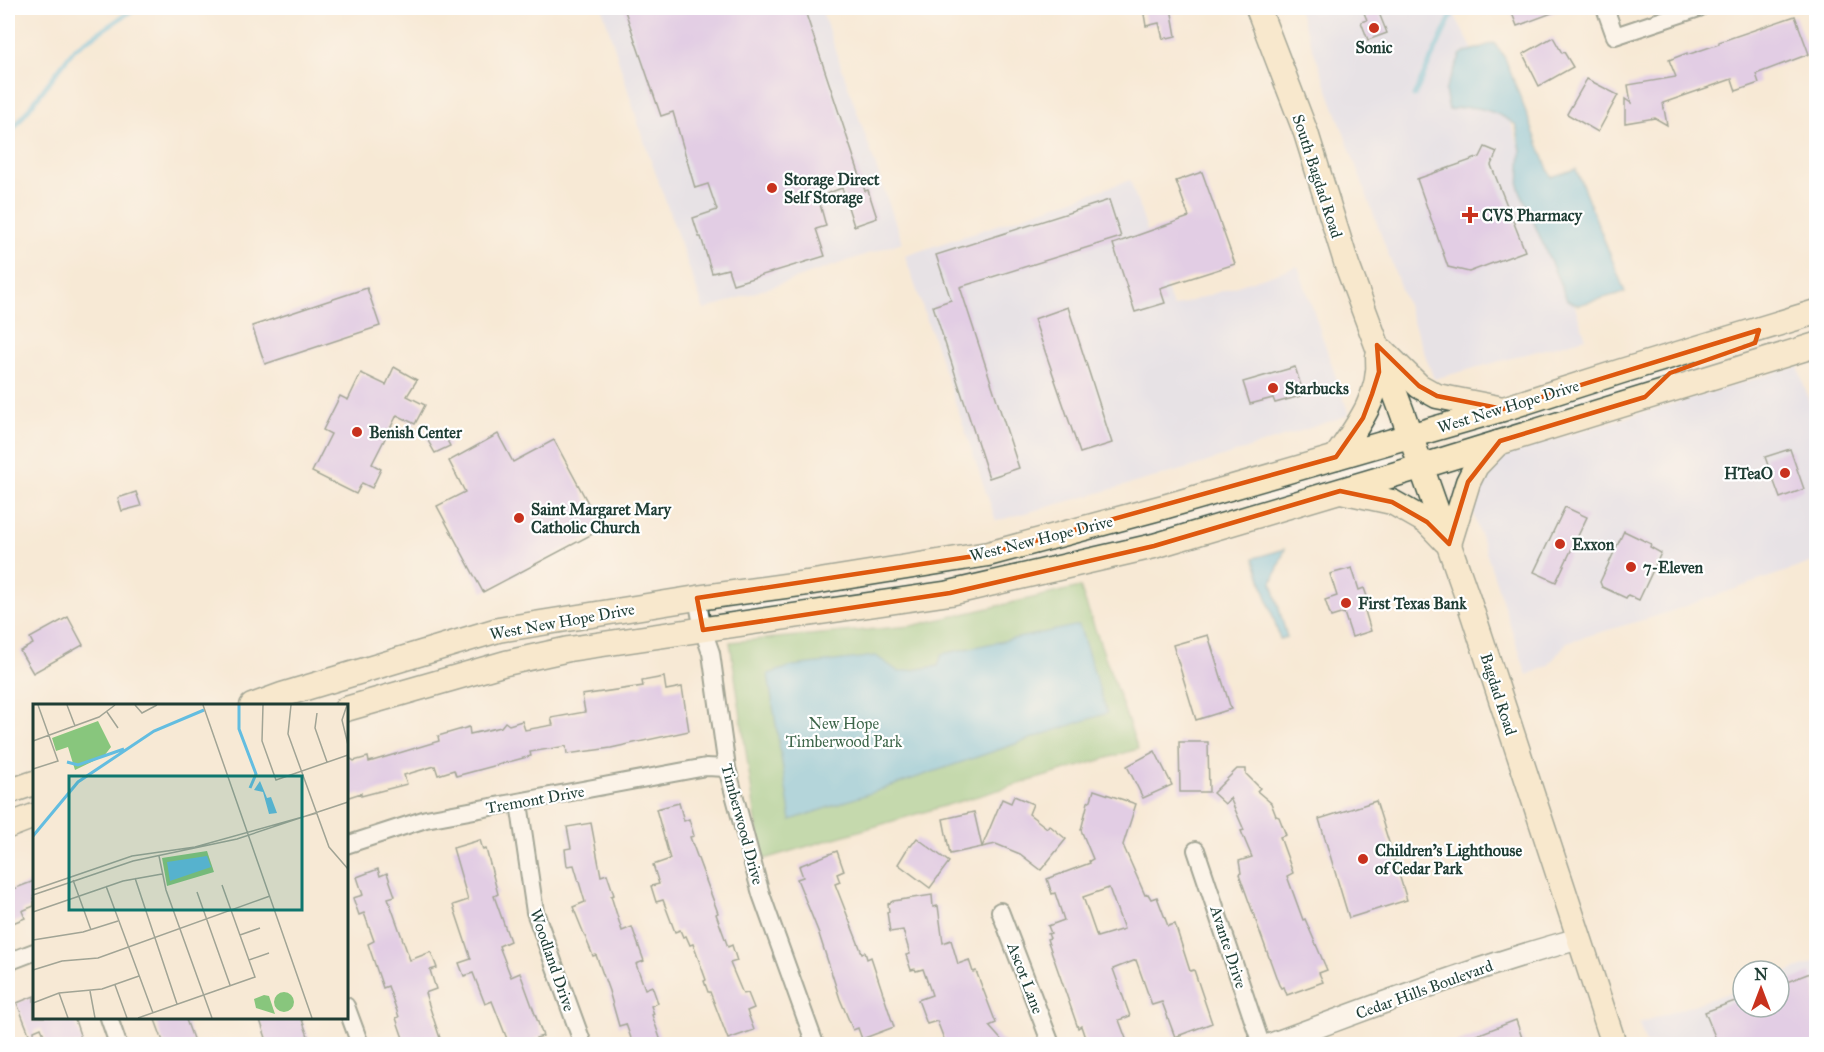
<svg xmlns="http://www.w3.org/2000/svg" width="1824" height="1052" viewBox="0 0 1824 1052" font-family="'IM FELL Great Primer',serif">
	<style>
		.built { fill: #d3d9f9 }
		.green { fill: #88c67d; stroke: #548258; stroke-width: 1.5 }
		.water { fill: #63bde0; stroke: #417d8a; stroke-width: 1.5 }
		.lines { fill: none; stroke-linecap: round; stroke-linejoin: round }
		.stream { stroke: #63bde0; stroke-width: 5 }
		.building { fill: #c7aaf6; fill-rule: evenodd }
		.minor-casing { stroke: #3f574c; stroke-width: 20 }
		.tertiary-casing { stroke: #3f574c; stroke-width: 24 }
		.secondary-casing { stroke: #3f574c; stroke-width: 27 }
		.minor { stroke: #fff; stroke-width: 16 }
		.tertiary { stroke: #fff; stroke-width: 21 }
		.secondary { stroke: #f9e7c3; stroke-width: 24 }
		.marked { fill: none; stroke: #de580e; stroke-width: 4.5; stroke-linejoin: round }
		.poi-dot { fill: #c8321e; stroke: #fff; stroke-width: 2 }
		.labels { text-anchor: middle; stroke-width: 4.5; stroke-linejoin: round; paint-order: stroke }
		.poi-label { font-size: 16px; font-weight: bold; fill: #1f3d34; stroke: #fff; text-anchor: start }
		.street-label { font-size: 16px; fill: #1f3d34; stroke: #fff }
		.park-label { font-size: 16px; fill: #3e664a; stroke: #fff }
		.inset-river { fill: none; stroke: #63bde0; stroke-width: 3 }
		.inset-road { fill: none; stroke: #a1a495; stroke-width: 1.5 }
		.view { fill: #0f766e; fill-opacity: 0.15; stroke: #0f766e; stroke-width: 3 }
		.inset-edge { fill: none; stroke: #1f3d34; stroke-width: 3 }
	</style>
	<rect width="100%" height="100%" fill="#fff"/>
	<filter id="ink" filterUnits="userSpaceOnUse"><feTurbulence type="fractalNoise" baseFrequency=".0167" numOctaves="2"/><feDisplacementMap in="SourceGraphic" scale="12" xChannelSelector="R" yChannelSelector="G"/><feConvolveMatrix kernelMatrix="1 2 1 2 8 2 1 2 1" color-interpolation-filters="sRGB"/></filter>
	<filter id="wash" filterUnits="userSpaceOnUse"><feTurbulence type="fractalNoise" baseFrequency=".008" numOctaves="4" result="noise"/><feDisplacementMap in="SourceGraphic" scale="24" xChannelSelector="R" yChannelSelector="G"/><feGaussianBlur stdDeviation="1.35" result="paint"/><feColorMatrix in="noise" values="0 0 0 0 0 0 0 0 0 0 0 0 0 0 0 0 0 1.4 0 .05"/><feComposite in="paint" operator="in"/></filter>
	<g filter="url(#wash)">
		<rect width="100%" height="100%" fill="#f7e9d5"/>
		<g class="built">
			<path d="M602,8H821L902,242L704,310L642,135Z"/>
			<path d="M1298,8H1451L1511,123L1586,338L1434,379Z"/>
			<path d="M1130,180L1173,307L1298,266L1349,415L1189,468L996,521L905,256Z"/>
			<path d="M1798,366L1816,423V561L1660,615L1567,642L1548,666L1527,675L1471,507L1478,482L1505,454Z"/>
			<path d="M1816,962V1044H1646L1639,1023L1743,988V1007H1779V975Z"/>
		</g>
		<path class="green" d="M1080,587L1138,749L764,859L759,841L730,642L911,626Z"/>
		<g class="water">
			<path d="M1494,43L1505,58L1551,177L1576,169L1625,292L1578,305L1567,300L1519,188L1521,150L1516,125C1496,111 1472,103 1449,110L1445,91L1461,54Z"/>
			<path d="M1285,549L1272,583L1287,637L1280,639L1254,558Z"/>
			<path d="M1079,625L1107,713L791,820L768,674L793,666L876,656L899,672L938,666L942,654Z"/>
		</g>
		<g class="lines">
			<g class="stream">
				<path d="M1414,96L1455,8"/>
				<path d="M8,136L75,48L136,8"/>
			</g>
		</g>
		<g id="blocks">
			<g class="building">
				<path d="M624,8H804L865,191L868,190L877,218L854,226L842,188L818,197L826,226L816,229L825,256L733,284L728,269L712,273L701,237H699L693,218L717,210L708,184L695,188L673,112L661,116Z"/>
				<path d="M1143,8H1171L1176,36L1163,39L1159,23L1146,26Z"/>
				<path d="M1362,8H1377L1387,33L1368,40L1361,22L1367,20Z"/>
				<path d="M1510,8H1562L1563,9L1517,26Z"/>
				<path d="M1795,16L1809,54L1756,74L1759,83L1736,91L1732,79L1663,103L1667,125L1655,118L1625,123V99L1631,103L1628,85L1676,77L1669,60L1687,53V55L1719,44V42Z"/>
				<path d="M1553,37L1562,53L1564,52L1573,67L1539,86L1523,54Z"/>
				<path d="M1587,79L1618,95L1598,132L1567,114Z"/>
				<path d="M1485,147L1497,152L1491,165L1525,251L1469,272L1448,267L1417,179L1480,157Z"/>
				<path d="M1202,172L1235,264L1160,288L1165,303L1135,312L1113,244L1189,217L1176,181Z"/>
				<path d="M1109,200L1121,237L960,287L1019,468L989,478L933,306L951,300L936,255Z"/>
				<path d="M367,288L380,326L265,364L252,326Z"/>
				<path d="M1068,307L1112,443L1080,453L1034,319Z"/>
				<path d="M394,367L417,380L407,396L425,405L415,424L397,415L372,464L381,469L372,488L362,483L356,494L312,472L331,434L323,430L340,396L348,400L361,373L386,385Z"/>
				<path d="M1295,367L1304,395L1275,403L1273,398L1250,404L1243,382Z"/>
				<path d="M442,431L450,446L435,453L427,439Z"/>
				<path d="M498,434L513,462L554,440L602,529L483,592L437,506L465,492L449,461Z"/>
				<path d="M1790,449L1804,489L1780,498L1765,457Z"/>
				<path d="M136,492L141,506L122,511L118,498Z"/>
				<path d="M1565,507L1587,517L1556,582L1534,572Z"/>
				<path d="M1624,531L1651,544L1650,547L1661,553L1639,600L1628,595L1626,598L1602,587L1600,582Z"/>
				<path d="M1352,568L1359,590L1364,588L1369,602L1363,604L1371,631L1352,637L1344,613L1331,617L1325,600L1337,596L1330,574Z"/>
				<path d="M68,617L83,645L33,673L20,651L33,644L30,638Z"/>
				<path d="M1208,635L1231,709L1196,720L1173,645Z"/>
				<path d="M664,677L666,690L682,687L689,731L611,748L567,754L566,746L530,752L531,756L456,776L454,770L438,775L435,766L404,775L407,784L361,796V793L346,798V756L354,761L368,757L369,762L439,741L438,736L469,727L470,734L501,727L505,722L509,725L522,721L525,730L553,725L551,718L585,712L582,695L643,686L642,681Z"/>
				<path d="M1179,742H1208L1209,792H1180Z"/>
				<path d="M1155,751L1172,785L1143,798L1127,766Z"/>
				<path d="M1237,769H1246V774L1260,788L1257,791L1271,803L1276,816L1279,817L1286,835L1280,837L1293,873L1287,876L1303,920L1305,919L1327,970L1319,973L1323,982L1287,995L1284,987L1281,988L1279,985L1239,874L1241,873L1239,861L1252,857L1241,831L1244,830L1230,798L1225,804L1213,793Z"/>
				<path d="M1094,790L1136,804L1123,845L1145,895L1148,894L1151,899L1157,897L1168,926L1175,924L1190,971L1194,970L1212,1023L1175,1037L1162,1002L1152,1005L1136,960L1113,969L1130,1016L1119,1020L1128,1044H1087L1081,1026L1078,1028L1047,939L1050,938L1048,934L1051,933L1048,926L1064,920L1055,893L1052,894L1047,879L1090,863L1089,861L1093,859L1081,830L1088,802L1091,800ZM1109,888L1124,929L1097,937L1083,897Z"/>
				<path d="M1014,796L1033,804L1029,814L1047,828L1049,825L1066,839L1041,870L1020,854L996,844L982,847L1002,799L1011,803Z"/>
				<path d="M1376,801L1407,900L1349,918L1319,819Z"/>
				<path d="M679,803L684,821L689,819L694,836L690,837L718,913L716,914L728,947L732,945L737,961L730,963L743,994L748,993L754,1008L747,1011L754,1030L728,1039L710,992H708L704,981L706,980L693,944L690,945L686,936L683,937L680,930L675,932L663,900L656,902L651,886L659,884L653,865L670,859L656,809Z"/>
				<path d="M974,812L982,847L950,854L943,819Z"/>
				<path d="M591,823L601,876L607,874L614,895L611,896L622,931L632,927L644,961L636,964L645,989L652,986L658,1003L651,1006L654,1014L652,1015L662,1044H633L626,1024L619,1026L609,991L596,955L593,956L573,907L585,902L574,865L567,866L565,849L571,848L567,827Z"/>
				<path d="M917,838L949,862L930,888L898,864L909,846H911Z"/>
				<path d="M480,840L483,850L486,849L498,894L494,896L510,941L499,946L511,977L520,973L543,1036L536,1038L539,1044H509L492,1001L485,1004L473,973L464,976L459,963L471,959L453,905L468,900L453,848Z"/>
				<path d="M837,851L844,871L837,874L840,882L835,884L862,953L865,952L867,959L871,957L894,1027L862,1039L858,1028L853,1030L840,999L818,931L797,879L803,877L799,866Z"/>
				<path d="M378,869L380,876L387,873L395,896L388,898L410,960L431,952L437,968L430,970L436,989L425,993L441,1041L432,1044H405L396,1018L399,1017L388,986L383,988L368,944L374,941L364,913L359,915L353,898L363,895L357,877Z"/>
				<path d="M34,881V906L22,911L25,918L8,925V891Z"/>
				<path d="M932,895L933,907L938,906L943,943L951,940L958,964L969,960L973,972L976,971L996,1023L989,1026L1005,1044H946L937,1021L927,1024L918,1000L932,995L923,969L916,971L915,969L911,970L906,955L910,954L903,930L890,932L887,912H889L888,904L893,901Z"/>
				<path d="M1810,973L1816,990V1044H1718L1705,1012L1743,998V1007H1779V985Z"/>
				<path d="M34,996V1017H74L83,1044H48L41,1028L34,1031V1044H33L17,1003Z"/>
				<path d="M154,1017H185L195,1044H164Z"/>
				<path d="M259,1017H301L311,1044H268Z"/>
				<path d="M1516,1020L1524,1044H1456V1043Z"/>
			</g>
		</g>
	</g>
	<g filter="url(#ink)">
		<use href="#blocks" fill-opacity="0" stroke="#3f574c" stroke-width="1.5"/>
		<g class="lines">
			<g class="minor-casing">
				<g id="minor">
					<path d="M1605,8L1615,36L1699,8"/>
					<path d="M697,598L703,630L711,653L727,768L761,894L815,1044"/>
					<path d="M519,803L535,912L583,1044"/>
					<path d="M346,845L426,819L706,767L727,768"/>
					<path d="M1196,850L1261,1044"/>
					<path d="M1000,911L1051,1044"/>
					<path d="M8,962L34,952"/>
					<path d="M346,1006L360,1044"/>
					<path d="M109,1018L118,1044"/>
				</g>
			</g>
			<g class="tertiary-casing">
				<path id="tertiary" d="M1271,1044C1373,1007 1474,967 1578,939"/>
			</g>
			<g class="secondary-casing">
				<g id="secondary">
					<path d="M1258,8L1306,133L1347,265L1402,412L1469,602L1614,1044"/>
					<path d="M1383,351L1419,386L1437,396L1498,408"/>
					<path d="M1336,457C1357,427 1382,394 1378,357"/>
					<path d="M1341,491L1392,502L1427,522L1445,541"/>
					<path d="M1449,544L1468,482L1476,466L1498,443"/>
					<path d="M252,706L282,695L498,630L697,598L807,583L988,554L1167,506L1503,409L1622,371L1816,312"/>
					<path d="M346,709L506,663L569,649L950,593L1154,546L1420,467L1816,345"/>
					<path d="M8,792L34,783"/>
					<path d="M8,826L34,816"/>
				</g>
			</g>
			<use href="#minor" class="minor"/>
			<use href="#tertiary" class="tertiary"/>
			<use href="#secondary" class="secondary"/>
		</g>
	</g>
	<path d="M0 0H1824V1052H0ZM1759,330L1755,343L1670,373L1645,397L1500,441L1468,482L1449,544L1427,522L1392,502L1340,491L1154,546L950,593L703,630L697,598L988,554L1336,457L1363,418L1372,394L1379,372L1377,345L1419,386L1437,396L1503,409Z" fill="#f7e9d5" fill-opacity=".55" fill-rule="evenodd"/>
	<path class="marked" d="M1759,330L1755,343L1670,373L1645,397L1500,441L1468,482L1449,544L1427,522L1392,502L1340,491L1154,546L950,593L703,630L697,598L988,554L1336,457L1363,418L1372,394L1379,372L1377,345L1419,386L1437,396L1503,409Z"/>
	<g class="poi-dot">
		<circle cx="1374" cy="28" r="6"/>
		<circle cx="772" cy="188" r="6"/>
		<path d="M1467 206h6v6h6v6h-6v6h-6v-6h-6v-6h6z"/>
		<circle cx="1273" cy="388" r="6"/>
		<circle cx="357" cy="432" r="6"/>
		<circle cx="1785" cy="473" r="6"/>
		<circle cx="519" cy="518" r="6"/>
		<circle cx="1560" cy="544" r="6"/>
		<circle cx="1631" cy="567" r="6"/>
		<circle cx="1346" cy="603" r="6"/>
		<circle cx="1363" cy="859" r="6"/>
	</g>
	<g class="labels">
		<g class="poi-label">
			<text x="1374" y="53" text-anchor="middle">Sonic</text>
			<text x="784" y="185">Storage Direct<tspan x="784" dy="18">Self Storage</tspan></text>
			<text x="1482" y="221">CVS Pharmacy</text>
			<text x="1285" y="394">Starbucks</text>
			<text x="369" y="438">Benish Center</text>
			<text x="1773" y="479" text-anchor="end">HTeaO</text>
			<text x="531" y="515">Saint Margaret Mary<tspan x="531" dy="18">Catholic Church</tspan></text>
			<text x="1572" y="550">Exxon</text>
			<text x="1643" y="573">7-Eleven</text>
			<text x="1358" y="609">First Texas Bank</text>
			<text x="1375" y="856">Children's Lighthouse<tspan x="1375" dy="18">of Cedar Park</tspan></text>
		</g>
		<g class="street-label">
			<text transform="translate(1318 176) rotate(72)" y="6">South Bagdad Road</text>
			<text transform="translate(1508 406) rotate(-17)" y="6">West New Hope Drive</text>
			<text transform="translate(1041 538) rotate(-14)" y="6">West New Hope Drive</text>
			<text transform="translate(562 621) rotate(-10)" y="6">West New Hope Drive</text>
			<text transform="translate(1499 694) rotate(72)" y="6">Bagdad Road</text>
			<text transform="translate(535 799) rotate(-10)" y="6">Tremont Drive</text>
			<text transform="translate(743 824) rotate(75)" y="6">Timberwood Drive</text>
			<text transform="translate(1229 947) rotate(72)" y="6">Avante Drive</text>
			<text transform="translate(553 960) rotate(71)" y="6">Woodland Drive</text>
			<text transform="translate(1026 978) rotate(69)" y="6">Ascot Lane</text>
			<text transform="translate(1424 989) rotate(-20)" y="6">Cedar Hills Boulevard</text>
		</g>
		<g class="park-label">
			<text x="844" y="729">New Hope<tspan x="844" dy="18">Timberwood Park</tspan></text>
		</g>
	</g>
	<g transform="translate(33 704)">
		<rect width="315" height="315" fill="#f7e9d5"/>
		<path d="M65,17L78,43L71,52L42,66L35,43L23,47L19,34ZM174,147L181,168L134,182L129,154ZM241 298a10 10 0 1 1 20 0a10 10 0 1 1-20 0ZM231,291L236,292L242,310L223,304L221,295Z" fill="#88c67d"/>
		<path d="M227,77L234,94L238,93L244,109L236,110L230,88L221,86ZM174,152L178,163L137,177L134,158Z" fill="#63bde0"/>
		<path class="inset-river" d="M206,1V25L223,70L217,84M34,58L45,61L91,45M0,132L45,78L121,27L171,6"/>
		<path class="inset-road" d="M34,1L42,22M102,1L109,9L124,1M170,1L279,314M230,1L229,37L243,76L315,51M258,1L255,30L296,143L315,165M314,1L309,16L315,41M74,8L85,24M284,9L282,24L294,58M0,37L66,13L82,1M0,65L25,57L5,1M126,152L133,186L179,314M102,174L144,300M40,176L58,226M73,182L120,309M0,186L99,152L162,143L284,109M164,188L197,281M0,191L100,157L204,135L315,98M0,208L90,177L129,170M207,231L227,224M0,236L50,228L85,217M216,256L236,249M0,266L29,257L65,254L237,192M82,281L94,314M57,287L62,314M26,289L35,314M0,299L26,289L69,285L106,272M105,314L222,273L189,181"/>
		<path class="view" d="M36,72H269V206H36Z"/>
		<rect width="315" height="315" class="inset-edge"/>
	</g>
	<rect width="1824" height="1052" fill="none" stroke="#fff" stroke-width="30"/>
	<g transform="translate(1761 989)"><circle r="28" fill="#ffffff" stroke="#a5b1ae" stroke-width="1.5"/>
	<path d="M0-4.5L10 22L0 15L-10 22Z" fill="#c8321e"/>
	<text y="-9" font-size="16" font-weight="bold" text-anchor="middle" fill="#1f3d34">N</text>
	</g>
</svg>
